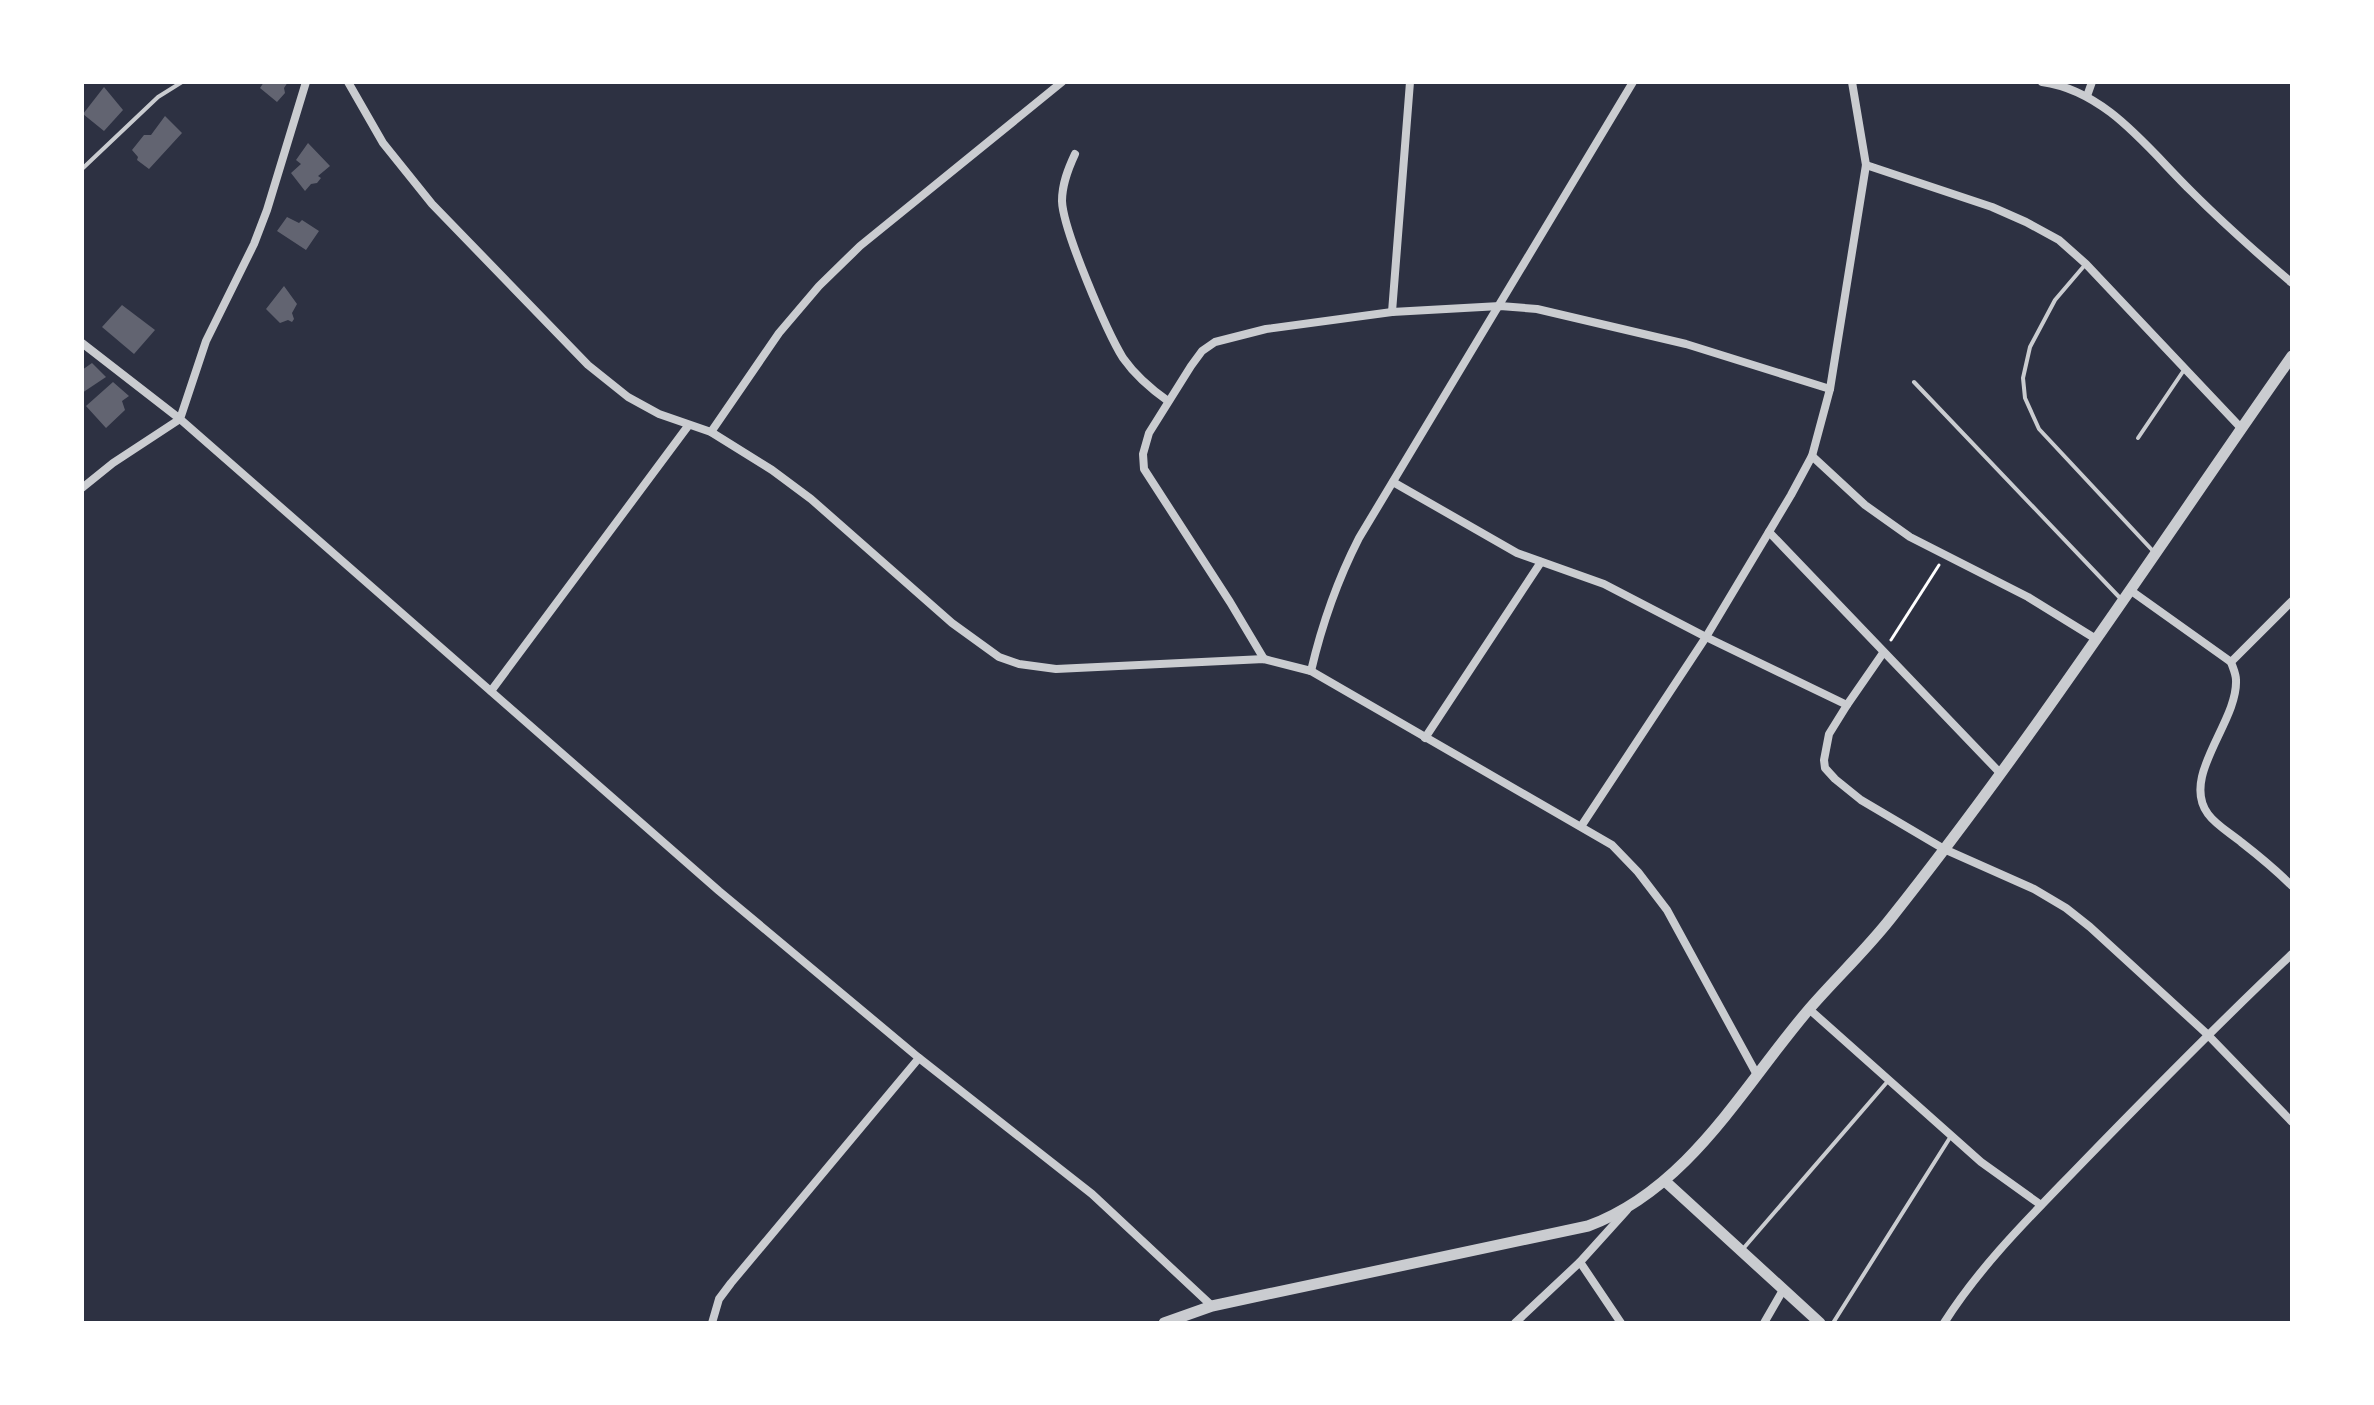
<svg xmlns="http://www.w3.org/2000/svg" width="2374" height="1405" viewBox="0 0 2374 1405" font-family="Raleway,sans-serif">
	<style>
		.building { fill: #626471 }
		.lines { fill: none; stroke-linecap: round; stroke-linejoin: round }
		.path { stroke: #fff; stroke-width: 3 }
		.service { stroke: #caccd0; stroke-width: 4 }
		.minor { stroke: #caccd0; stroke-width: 8 }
		.tertiary { stroke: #caccd0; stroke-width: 11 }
	</style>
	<rect width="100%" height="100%" fill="#2d3142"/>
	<g class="building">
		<path d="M264,82H288L284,88L285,93L277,102L260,88Z"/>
		<path d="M104,87L123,110L104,131L83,114Z"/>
		<path d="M165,116L182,133L149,169L137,160L138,157L132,150L144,135H151Z"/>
		<path d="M308,143L330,166L318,176L321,178L317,183L311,184L305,191L291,173L301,164L296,160Z"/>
		<path d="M287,217L299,223L302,220L319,231L306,250L277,231Z"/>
		<path d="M284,286L297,304L292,313L294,319L292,322L288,320L280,323L266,309Z"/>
		<path d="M122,305L155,330L134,354L102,327Z"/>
		<path d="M92,363L106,377L82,393V370Z"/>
		<path d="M113,382L129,396L122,401L125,410L106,428L86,406Z"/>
	</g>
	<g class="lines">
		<path class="path" d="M1891,640L1939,565"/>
		<g class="service">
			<path d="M82,169L158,97L182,82"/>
			<path d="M2084,266L2055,300L2030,347L2023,378L2025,398L2039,429L2153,551"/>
			<path d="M1914,382L2121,599"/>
			<path d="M2138,438L2184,370"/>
			<path d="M1742,1250L1888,1081"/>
			<path d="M1833,1323L1951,1136"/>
		</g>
		<g class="minor">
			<path d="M306,82L267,210L254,244L206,341L180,419L719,891L919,1058L1092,1194L1212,1306"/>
			<path d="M348,82L383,143L432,204L588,365L628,397L659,414L711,432L772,470L811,499L952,623L999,657L1019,664L1056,669L1264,659L1311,671L1612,845L1638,872L1667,910L1756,1073"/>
			<path d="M2042,82C2107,91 2148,149 2192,192C2224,224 2258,254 2292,283"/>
			<path d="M2087,96L2092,82"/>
			<path d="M1075,154C1068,169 1062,184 1062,201C1063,230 1107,332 1123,358C1135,375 1151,389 1168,401"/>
			<path d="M1866,165L1992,207L2026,222L2059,240L2086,264L2241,428"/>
			<path d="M1392,312L1410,82"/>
			<path d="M82,343L180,419L113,463L82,488"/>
			<path d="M711,432L779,333L819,286L860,246L1062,82"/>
			<path d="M1812,456L1865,505L1910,537L2028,597L2096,639"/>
			<path d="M1393,482L1517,553L1604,584L1706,637L1847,705L1829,734L1824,760L1825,768L1835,779L1861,800L1944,849L2034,889L2066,908L2090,927L2207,1034L2292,1122"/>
			<path d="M1769,532L2001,774"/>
			<path d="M2130,590L2231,662"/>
			<path d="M2292,601L2231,662C2233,668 2236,674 2236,680C2238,722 2180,776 2208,814C2216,825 2230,833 2241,842C2259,856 2276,870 2292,886"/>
			<path d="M1264,659L1230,602L1144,469L1143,454L1149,433L1191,366L1202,351L1215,342L1266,329L1392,312L1500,306L1537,309L1686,344L1830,389"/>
			<path d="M1311,671C1322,624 1337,581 1359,538L1633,82"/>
			<path d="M491,691L688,426"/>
			<path d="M1847,705L1883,653"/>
			<path d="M1425,738L1541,562"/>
			<path d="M1582,825L1706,637L1791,495L1812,456L1830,389L1866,165L1852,82"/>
			<path d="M1809,1009L1981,1162L2041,1205"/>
			<path d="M1580,1262L1621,1323"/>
			<path d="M712,1323L719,1299L731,1283L919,1058"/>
			<path d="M1515,1323L1580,1262L1627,1210"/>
			<path d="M1764,1323L1783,1290"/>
			<path d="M1944,1323C1982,1263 2034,1213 2084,1161C2152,1091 2221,1021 2292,954"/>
		</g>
		<g class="tertiary">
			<path d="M1666,1182L1820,1323"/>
			<path d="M1164,1323L1212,1306L1588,1226C1689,1189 1743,1086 1810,1008C1836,978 1866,950 1891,918C2034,738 2160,544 2292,356"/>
		</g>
	</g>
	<rect width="2374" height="1405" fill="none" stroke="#ffffff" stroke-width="168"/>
</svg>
